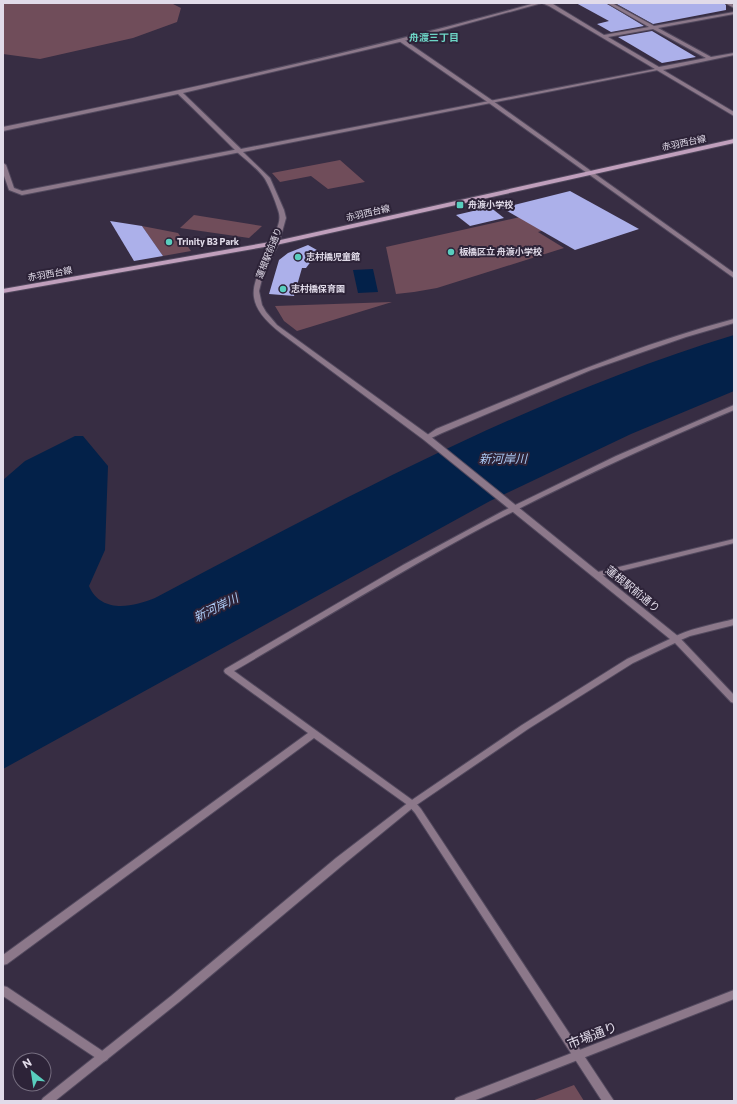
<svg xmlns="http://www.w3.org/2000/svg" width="737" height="1104" viewBox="0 0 737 1104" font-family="Commissioner,'Noto Sans JP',sans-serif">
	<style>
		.green { fill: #704d5a }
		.water { fill: #032149 }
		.building { fill: #acb0ea }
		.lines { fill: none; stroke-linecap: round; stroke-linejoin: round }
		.minor-casing { stroke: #52495e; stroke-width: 2 }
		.tertiary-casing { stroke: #52495e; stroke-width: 2 }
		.secondary-casing { stroke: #52495e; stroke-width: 2 }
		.minor { fill: #8c788a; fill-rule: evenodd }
		.tertiary { fill: #8c788a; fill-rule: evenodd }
		.secondary { fill: #c09fbc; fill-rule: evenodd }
		.poi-dot { fill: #59cebe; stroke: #2d2338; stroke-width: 1.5 }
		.labels { text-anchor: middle; stroke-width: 4; stroke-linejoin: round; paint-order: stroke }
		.far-street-label { font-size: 9px; fill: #e1dbe9; stroke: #2d2338 }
		.far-poi-label { font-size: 9px; font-weight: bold; fill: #e1dbe9; stroke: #2d2338; text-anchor: start }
		.far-neighbourhood-label { font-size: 10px; font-weight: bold; fill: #6dd5c6; stroke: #2d2338 }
		.street-label { font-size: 11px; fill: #e1dbe9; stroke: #2d2338 }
		.water-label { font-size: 12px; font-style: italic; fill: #accaf4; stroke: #2d2338 }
		.near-street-label { font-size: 13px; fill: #e1dbe9; stroke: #2d2338 }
	</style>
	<rect width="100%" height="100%" fill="#372d43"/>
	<g class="green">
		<path d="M3,3H171L181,8L177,22L133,38L40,59L3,54Z"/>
		<path d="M340,160L365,182L328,189L311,176L280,182L272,173Z"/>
		<path d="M560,208L579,219L538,232L564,248L437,288L414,292L396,294L386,247Z"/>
		<path d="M194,215L262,226L249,238L180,228Z"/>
		<path d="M142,226L178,233L191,251L163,256Z"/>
		<path d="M392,302L297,331L284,321L275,306Z"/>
		<path d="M574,1085L584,1101H532Z"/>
	</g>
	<g class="water">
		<path d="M373,269L378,292L358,293L353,270Z"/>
		<path d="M734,335V391L631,434L490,501L3,769V480L25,461L75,436H83L108,466L105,550L89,586C101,614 133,607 155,598C343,499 531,397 734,335Z"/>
	</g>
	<g class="building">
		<path d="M576,3H606L644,26L611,32L597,24L609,21Z"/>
		<path d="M615,3H724L726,5V10L653,24Z"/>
		<path d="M652,31L696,57L662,63L618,37Z"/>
		<path d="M570,191L639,229L575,250L502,208Z"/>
		<path d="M490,207L504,218L470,226L456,215Z"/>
		<path d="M110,221L142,226L163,256L134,261Z"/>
		<path d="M308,245L324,254L312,260L306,268H302L294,296L269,294L279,260L288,253Z"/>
	</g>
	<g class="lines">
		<g class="minor-casing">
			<g id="minor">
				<path d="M542,3L553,4L604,35L649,27L607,3H612L654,26L734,12V14L658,28L711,57L734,53V55L663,70L734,112V116L549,6ZM653,29L706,58L659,67L608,37Z"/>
				<path d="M725,3H730L734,5V8Z"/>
				<path d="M399,39H403L493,101L734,273V278L489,103L399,41Z"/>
				<path d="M239,149L242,151L241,152L22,195L9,190L3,173V163L6,165L14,188L22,191Z"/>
				<path d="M734,319V323L686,337L591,370L442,433L427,440L423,438L436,429C534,389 632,346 734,319Z"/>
				<path d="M734,405V410C645,447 557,488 472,533C391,577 313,625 234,671L415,802L421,809L614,1101H602L415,813L409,806L314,738L7,964L3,965V955L308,733L225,673L224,671L225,669L403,565L503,511L616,456Z"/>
				<path d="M734,539V543L597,577L593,575L594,573Z"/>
				<path d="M734,619V625L690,636L676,642L672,639C681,630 720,623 734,619Z"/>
				<path d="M3,986L7,987L107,1054L109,1057L107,1060L103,1062L99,1060L3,996Z"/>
			</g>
		</g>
		<g class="tertiary-casing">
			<g id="tertiary">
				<path d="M535,3H542L408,40L183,93L241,149L660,68V69L658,70L243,152L270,178L284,210L286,218L279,243L263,275L259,291L262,305L266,312L277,325L430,436L679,637L734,695V703L731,702L675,643L633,663L528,729L415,806L344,864L179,1002L55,1101H41L43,1098L171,996L336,858L409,802L522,725L627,659L670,639L424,440L282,334C230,294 263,277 276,231C279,223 281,218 278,210C275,200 270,188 265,179C259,170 245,159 237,152C217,132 198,113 178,94L3,131V127C182,91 359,52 535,3Z"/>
				<path d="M734,990V999L473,1101H454L456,1098Z"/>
			</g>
		</g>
		<g class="secondary-casing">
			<path id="secondary" d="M734,139V143L276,245L3,293V289L276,241Z"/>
		</g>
		<use href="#minor" class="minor"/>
		<use href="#tertiary" class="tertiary"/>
		<use href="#secondary" class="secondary"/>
	</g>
	<g class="poi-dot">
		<rect x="456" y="201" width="8" height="8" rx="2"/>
		<circle cx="169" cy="242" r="4"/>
		<circle cx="451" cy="252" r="4"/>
		<circle cx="298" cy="257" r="4"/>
		<circle cx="283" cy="289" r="4"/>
	</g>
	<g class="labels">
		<g class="far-street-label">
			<text transform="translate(684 143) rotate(-12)" y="3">赤羽西台線</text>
			<text transform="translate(368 213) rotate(-13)" y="3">赤羽西台線</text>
			<text transform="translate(269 253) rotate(-68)" y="3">蓮根駅前通り</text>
			<text transform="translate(50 274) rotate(-10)" y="3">赤羽西台線</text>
		</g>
		<g class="far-poi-label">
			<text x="468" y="208">舟渡小学校</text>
			<text x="177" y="245">Trinity B3 Park</text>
			<text x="459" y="255">板橋区立 舟渡小学校</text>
			<text x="306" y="260">志村橋児童館</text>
			<text x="291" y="292">志村橋保育園</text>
		</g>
		<g class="far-neighbourhood-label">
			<text x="434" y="41">舟渡三丁目</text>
		</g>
		<g class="street-label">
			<text transform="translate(633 589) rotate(39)" y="4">蓮根駅前通り</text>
		</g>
		<g class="water-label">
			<text x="503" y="463">新河岸川</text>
			<text transform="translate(216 608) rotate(-26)" y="4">新河岸川</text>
		</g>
		<g class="near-street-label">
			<text transform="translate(592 1035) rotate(-21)" y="5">市場通り</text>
		</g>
	</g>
	<rect width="737" height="1104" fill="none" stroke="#e1dbe9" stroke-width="8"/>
	<g transform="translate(32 1072) rotate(330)"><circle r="19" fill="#2d2338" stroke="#756d7f"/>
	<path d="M0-3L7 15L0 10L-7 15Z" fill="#59cebe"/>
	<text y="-6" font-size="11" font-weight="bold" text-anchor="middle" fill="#e1dbe9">N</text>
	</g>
</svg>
